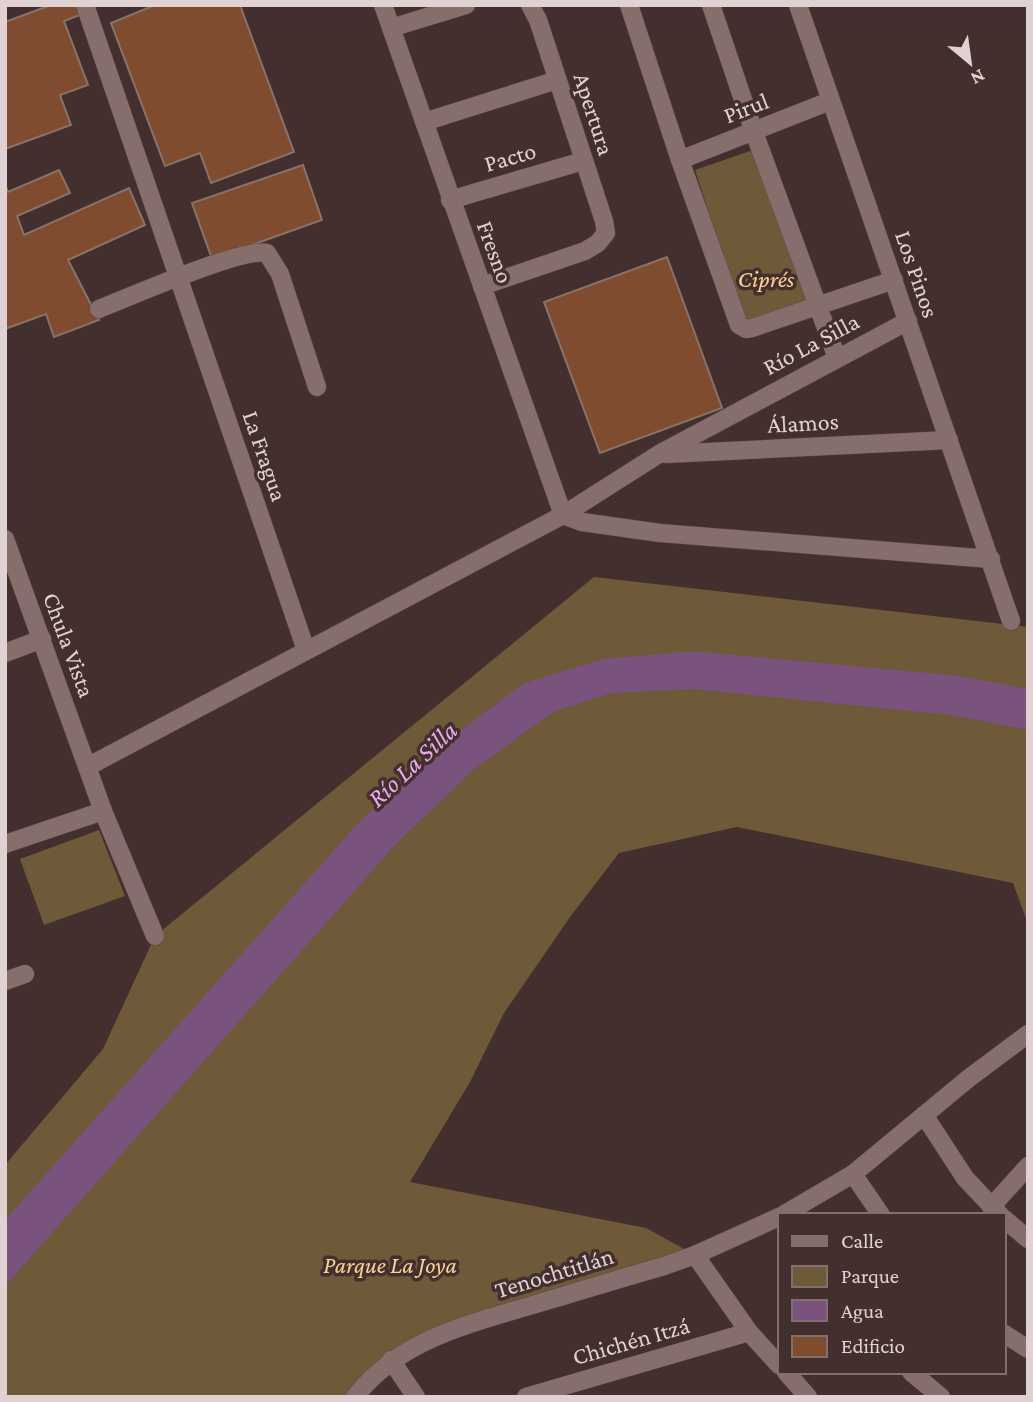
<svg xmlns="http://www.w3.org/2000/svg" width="1033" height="1402" viewBox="0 0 1033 1402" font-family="'Crimson Pro',serif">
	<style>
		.green { fill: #6e5939 }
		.water { fill: #7a527e }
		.building { fill: #804c2f; stroke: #887369; stroke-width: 2 }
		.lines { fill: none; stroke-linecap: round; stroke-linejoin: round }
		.minor-casing { stroke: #5c4b4b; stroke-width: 19 }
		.minor { stroke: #866e6d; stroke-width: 18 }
		.labels { text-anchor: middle; stroke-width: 7; stroke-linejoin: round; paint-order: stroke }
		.street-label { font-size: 24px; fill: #e0d2d2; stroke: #432f2e }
		.park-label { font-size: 24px; font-style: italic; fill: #fcd396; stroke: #432f2e }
		.water-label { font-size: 26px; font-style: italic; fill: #e8abee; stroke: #432f2e }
	</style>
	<rect width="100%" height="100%" fill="#432f2e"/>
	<g class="green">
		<path d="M753,150L812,303L746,327L695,170Z"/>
		<path d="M594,577L1028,627V924L1013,883L737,827L619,853L570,917L504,1013L470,1082L410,1182L646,1228L695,1255L391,1360L364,1397H5V1165L103,1049L155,936Z"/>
		<path d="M99,830L125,896L44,925L20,859Z"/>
	</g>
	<path class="water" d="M681,652H704L960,676L1028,689V730L951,715L693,689L611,693L553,712L473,770L395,845L5,1286V1220L361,820L444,743L520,686L531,681L603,659Z"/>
	<g class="building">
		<path d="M51,5H77L80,15L64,21L88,85L60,95L71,125L5,149V22Z"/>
		<path d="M155,5H240L294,152L211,183L200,153L165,166L111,23Z"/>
		<path d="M303,165L322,220L212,259L192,203Z"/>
		<path d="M59,170L70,193L17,216L24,235L129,188L145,225L68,260L99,320L54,337L46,314L5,329V184L8,192Z"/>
		<path d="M667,257L722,408L600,453L544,302Z"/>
	</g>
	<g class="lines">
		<g class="minor-casing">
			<g id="minor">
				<path d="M85,5L306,650"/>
				<path d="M383,5L563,515L582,522L660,533L991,559"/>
				<path d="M629,5L680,160L739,325L746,329L752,328L894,280"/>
				<path d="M711,5L754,132L837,358"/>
				<path d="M798,5L1011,621"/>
				<path d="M391,28L466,5"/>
				<path d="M424,122L557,80"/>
				<path d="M680,160L830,101"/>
				<path d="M450,200L583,161"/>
				<path d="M482,286L585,251L598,243L606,233L604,221L538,20L530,5"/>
				<path d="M99,309C127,298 243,247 267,253L280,274L317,387"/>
				<path d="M666,454L949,440"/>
				<path d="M5,539L103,811L155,936"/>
				<path d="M5,653L42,639"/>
				<path d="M87,767L563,515L659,454L908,321"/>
				<path d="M5,844L103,811"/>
				<path d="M5,981L25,974"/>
				<path d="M924,1115L965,1178L1000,1215"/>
				<path d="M853,1174L881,1215"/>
				<path d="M991,1207L1028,1166"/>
				<path d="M783,1215L853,1174L969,1078L1028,1034"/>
				<path d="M1003,1218L1028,1239"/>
				<path d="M695,1255L749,1332L779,1365"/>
				<path d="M1003,1333L1028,1349"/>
				<path d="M391,1360L416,1397"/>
				<path d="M786,1372L808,1397"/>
				<path d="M911,1372L941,1397"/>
				<path d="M355,1397C400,1339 469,1324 536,1304C579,1291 622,1278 664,1266L695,1255L779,1217"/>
				<path d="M526,1397L749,1332"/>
			</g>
		</g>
		<use href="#minor" class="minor"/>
	</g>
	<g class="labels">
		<g class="street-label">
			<text transform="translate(746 108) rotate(-21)" y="8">Pirul</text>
			<text transform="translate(594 114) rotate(72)" y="8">Apertura</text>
			<text transform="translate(510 157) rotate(-16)" y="8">Pacto</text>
			<text transform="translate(495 252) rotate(70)" y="8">Fresno</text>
			<text transform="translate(917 274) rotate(71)" y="8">Los Pinos</text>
			<text transform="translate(811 344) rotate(-28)" y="8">Río La Silla</text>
			<text transform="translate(803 423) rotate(-3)" y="8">Álamos</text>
			<text transform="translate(265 456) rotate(71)" y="8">La Fragua</text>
			<text transform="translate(69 645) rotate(70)" y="8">Chula Vista</text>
			<text transform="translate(554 1273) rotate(-17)" y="8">Tenochtitlán</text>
			<text transform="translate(631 1341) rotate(-16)" y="8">Chichén Itzá</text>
		</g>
		<g class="park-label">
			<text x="766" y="287">Ciprés</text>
			<text x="390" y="1273">Parque La Joya</text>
		</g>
		<g class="water-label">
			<text transform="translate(412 764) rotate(-43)" y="9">Río La Silla</text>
		</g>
	</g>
	<rect width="1033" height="1402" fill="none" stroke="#e0d2d2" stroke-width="14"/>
	<rect x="778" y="1213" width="228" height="161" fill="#432f2e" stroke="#827070" stroke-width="2"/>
	<rect x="792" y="1236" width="35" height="10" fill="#866e6d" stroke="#827070" stroke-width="2"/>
	<text x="841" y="1248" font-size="21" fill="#e0d2d2">Calle</text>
	<rect x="792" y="1266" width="35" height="21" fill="#6e5939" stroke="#827070" stroke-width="2"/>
	<text x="841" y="1283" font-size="21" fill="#e0d2d2">Parque</text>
	<rect x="792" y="1300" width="35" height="21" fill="#7a527e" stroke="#827070" stroke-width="2"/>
	<text x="841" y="1318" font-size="21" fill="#e0d2d2">Agua</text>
	<rect x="792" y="1336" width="35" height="21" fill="#804c2f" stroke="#827070" stroke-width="2"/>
	<text x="841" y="1353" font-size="21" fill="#e0d2d2">Edificio</text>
	<g transform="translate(970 63) rotate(151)" stroke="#432f2e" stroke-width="5" paint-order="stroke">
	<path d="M0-5L12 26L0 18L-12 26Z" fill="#e0d2d2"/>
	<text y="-10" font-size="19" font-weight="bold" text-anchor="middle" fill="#e0d2d2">N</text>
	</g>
</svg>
